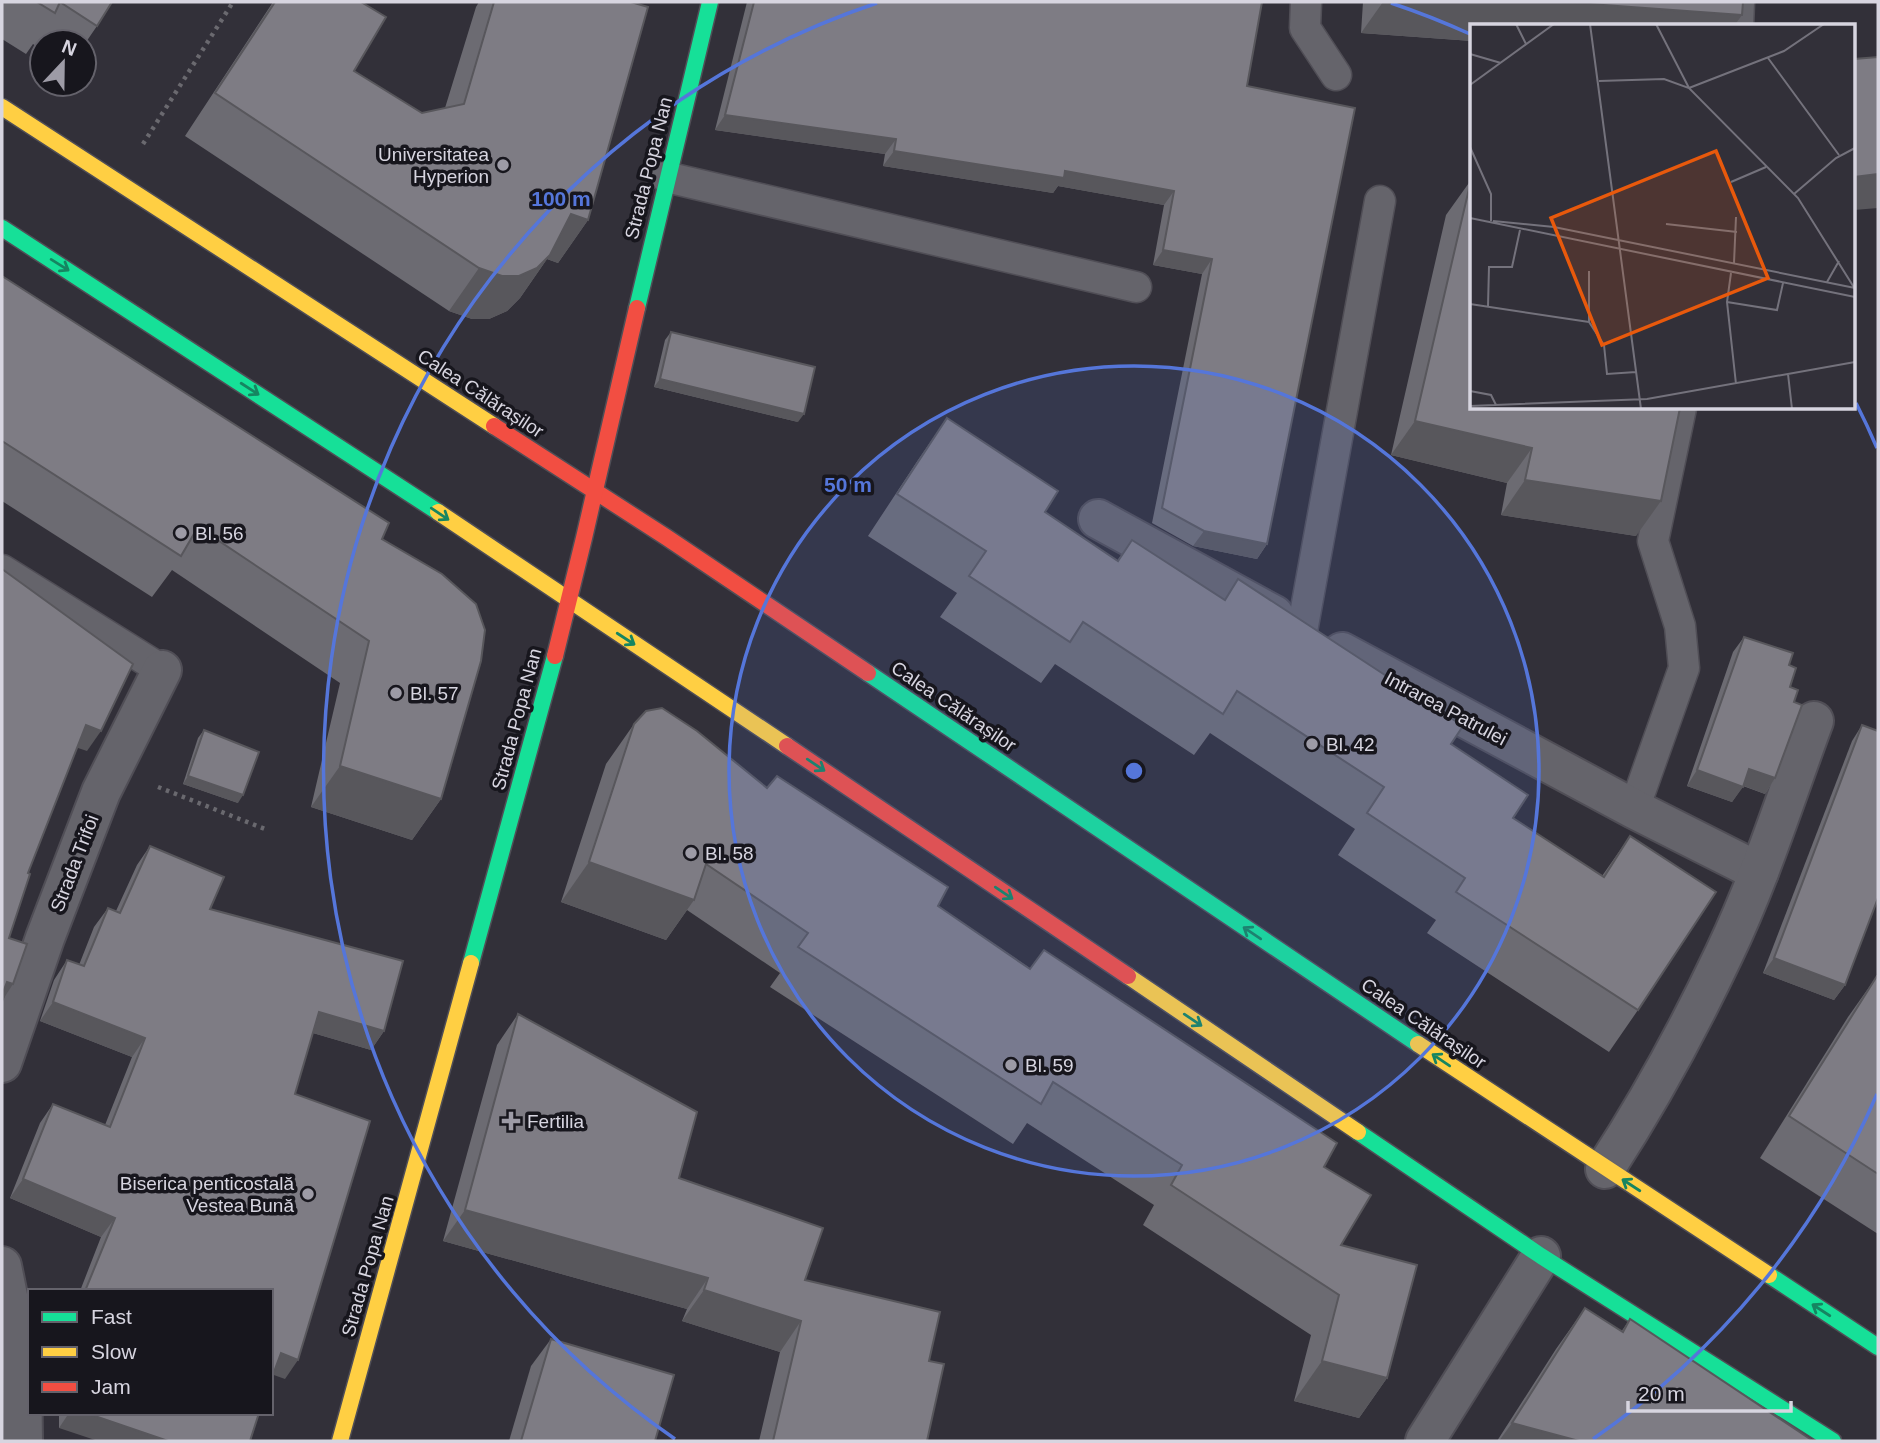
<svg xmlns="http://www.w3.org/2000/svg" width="1880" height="1443" viewBox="0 0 1880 1443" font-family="Arial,sans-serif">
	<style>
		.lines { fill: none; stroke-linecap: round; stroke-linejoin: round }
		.lane-casing { stroke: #504e56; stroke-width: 33 }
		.street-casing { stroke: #504e56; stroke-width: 42 }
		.fast-casing { stroke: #504e56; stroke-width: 19 }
		.slow-casing { stroke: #504e56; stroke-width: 19 }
		.jam-casing { stroke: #504e56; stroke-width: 19 }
		.path { stroke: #6a696f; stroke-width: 4.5; stroke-dasharray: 3.5 5; stroke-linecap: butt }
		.lane { stroke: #65646b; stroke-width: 30 }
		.street { stroke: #65646b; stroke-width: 38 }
		.fast { stroke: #16e098; stroke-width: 16 }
		.slow { stroke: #ffcf43; stroke-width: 16 }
		.jam { stroke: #f24e42; stroke-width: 16 }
		.wall { fill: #6c6b72 }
		.shaded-wall { fill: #58575c }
		.building { fill: #7e7c84; stroke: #58575c; stroke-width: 2 }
		.oneway { stroke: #168561 }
		.ring { fill: none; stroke: #5576da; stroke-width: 3.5 }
		.poi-dot { fill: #9d9ba6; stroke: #17161d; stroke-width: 2.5 }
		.labels { text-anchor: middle; stroke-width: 7; stroke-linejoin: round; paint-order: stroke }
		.poi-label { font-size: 19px; fill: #d7d5e0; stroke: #17161d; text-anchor: start }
		.street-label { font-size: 19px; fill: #d7d5e0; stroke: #17161d }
		.inset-road { fill: none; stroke: #74727c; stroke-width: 2 }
		.view { fill: #e8590c; fill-opacity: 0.15; stroke: #e8590c; stroke-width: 3.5 }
		.inset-edge { fill: none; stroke: #d7d5e0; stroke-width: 3.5 }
		.centre { fill: #5576da; stroke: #17161d; stroke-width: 3.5 }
		.ring-label { font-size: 21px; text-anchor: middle; font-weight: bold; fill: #5576da; stroke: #17161d; stroke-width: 7; stroke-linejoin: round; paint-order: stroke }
	</style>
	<rect width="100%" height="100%" fill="#323039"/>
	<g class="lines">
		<g class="lane-casing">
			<g id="lane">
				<path d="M1306,2L1305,28L1336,75"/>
				<path d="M1738,26L1739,2"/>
				<path d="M666,177L1136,287"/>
				<path d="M2,570L162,670"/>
				<path d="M1302,631L1380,201"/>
				<path d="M1634,809L1684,668L1680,626L1653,541L1681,408"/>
			</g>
		</g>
		<g class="street-casing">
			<g id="street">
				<path d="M1098,519L1274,615"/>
				<path d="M1342,652L1634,809L1759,872"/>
				<path d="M2,1063L45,938L101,792L162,670"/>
				<path d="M1605,1169C1650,1100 1689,1028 1724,954C1760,879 1785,799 1814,721"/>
				<path d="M2,1266L22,1366L23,1441"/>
				<path d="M1425,1441L1541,1256"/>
			</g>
		</g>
		<g class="fast-casing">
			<g id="fast">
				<path d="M2,228L438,512"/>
				<path d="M637,308L710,2"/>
				<path d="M868,673L1418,1044"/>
				<path d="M471,963L555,656"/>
				<path d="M1358,1132L1541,1256L1833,1441"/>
				<path d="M1769,1275L1878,1347"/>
			</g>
		</g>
		<g class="slow-casing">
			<g id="slow">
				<path d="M2,107L494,426"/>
				<path d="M438,512L787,746"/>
				<path d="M1128,976L1358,1132"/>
				<path d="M1418,1044L1769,1275"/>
				<path d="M340,1441L471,963"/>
			</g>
		</g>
		<g class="jam-casing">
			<g id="jam">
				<path d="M494,426L666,537L868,673"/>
				<path d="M555,656L584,538L637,308"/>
				<path d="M787,746L1128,976"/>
			</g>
		</g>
		<g class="path">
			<path d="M143,144L233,2"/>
			<path d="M158,787L265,829"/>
		</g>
		<use href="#lane" class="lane"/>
		<use href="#street" class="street"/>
		<use href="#fast" class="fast"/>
		<use href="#slow" class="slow"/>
		<use href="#jam" class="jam"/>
	</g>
	<g class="wall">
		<path d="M2,2H112L97,26L84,45V42H42V50L33,44L26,54L2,39Z"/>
		<path d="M273,2H361L354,71L422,113L445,108L476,7L479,2H631L588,220L558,263L547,259L520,298L507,311L489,319H472L449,311L185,136Z"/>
		<path d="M747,2H1262L1247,86L1267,544L1257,559L1193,546L1152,523L1202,274L1153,265L1164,205L1058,186L1053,193L883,166L885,154L715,130Z"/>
		<path d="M1363,2H1743L1472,26V41L1361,33Z"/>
		<path d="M1471,180L1680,408L1636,536L1501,515L1507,483L1391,455L1446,215Z"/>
		<path d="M2,276L382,539L441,799L412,840L311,807L340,683L172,570L152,597L2,501Z"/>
		<path d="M671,332L798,422L654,387L665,340Z"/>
		<path d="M947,418L1045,512L1117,561L1132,540L1224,600L1238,579L1451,744L1513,818L1602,876L1630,836L1638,1010L1609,1052L1427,933L1436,920L1338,855L1355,829L1210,733L1194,755L1055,664L1041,683L940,617L957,593L868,536L918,460Z"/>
		<path d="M1744,637L1789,665L1790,687L1794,702L1775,778L1765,794L1743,786L1732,802L1687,786L1733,652Z"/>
		<path d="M634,724L767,788L938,906L1324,1167L1341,1245L1387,1378L1359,1418L1294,1401L1311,1335L1143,1225L1154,1205L1027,1123L1013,1144L770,987L780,973L687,910L666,940L561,902L606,764Z"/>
		<path d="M1862,725L1845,985L1834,1000L1763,973L1852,741Z"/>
		<path d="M204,730L238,803L183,784L198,738Z"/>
		<path d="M150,846L210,909L384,1031L371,1050L313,1033L295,1094L285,1379L271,1291H80L101,1237L10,1198L40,1123L53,1104L105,1125L132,1057L40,1021L54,980L67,960L79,965L94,927L108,908L116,911L137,865Z"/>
		<path d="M1877,976H1878V1234L1760,1158L1848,1017Z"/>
		<path d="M518,1014L679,1178L805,1280L929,1361L927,1441H759L780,1352L682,1321L687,1309L443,1241L497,1045Z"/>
		<path d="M1585,1308L1621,1332L1630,1319L1813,1441H1497L1556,1349Z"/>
		<path d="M551,1339L655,1441H509L531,1366Z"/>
		<path d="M59,1413H259L59,1428Z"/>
	</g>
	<g class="shaded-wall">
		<path d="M1383,2H1562L1742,15L1734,26H1472V41L1361,33Z"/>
		<path d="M725,115L896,139L885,154L715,130Z"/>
		<path d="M894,151L1065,171L1174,191L1164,205L1058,186L1053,193L883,166Z"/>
		<path d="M1878,174V208L1854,210V177Z"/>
		<path d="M571,214L588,220L558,263L547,259L520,298L507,311L489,319H472L449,311L479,268Z"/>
		<path d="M1163,250L1212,259L1202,274L1153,265Z"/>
		<path d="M660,379L804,414L798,422L654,387Z"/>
		<path d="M1415,421L1532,448L1507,483L1391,455Z"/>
		<path d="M1525,480L1661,501L1636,536L1501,515Z"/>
		<path d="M1204,531L1267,544L1257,559L1193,546Z"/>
		<path d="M86,725L101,731L87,751L72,746Z"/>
		<path d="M340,766L441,799L412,840L311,807Z"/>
		<path d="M1749,769L1775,778L1765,794L1739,784Z"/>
		<path d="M1697,770L1743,787L1732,802L1687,786Z"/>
		<path d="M188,776L243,795L238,803L183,784Z"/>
		<path d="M589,862L694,900L666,940L561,902Z"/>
		<path d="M1774,958L1845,985L1834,1000L1763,973Z"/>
		<path d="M7,982L13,984L2,1001V989Z"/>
		<path d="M53,1002L145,1038L132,1057L40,1021Z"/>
		<path d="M319,1012L384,1031L371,1050L306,1031Z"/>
		<path d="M23,1179L115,1218L101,1237L10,1198Z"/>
		<path d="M465,1210L708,1278L687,1309L443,1241Z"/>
		<path d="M704,1290L801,1321L780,1352L682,1321Z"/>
		<path d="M281,1353L298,1360L285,1379L271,1374Z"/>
		<path d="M1322,1361L1387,1378L1359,1418L1294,1401Z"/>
		<path d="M69,1413H86L168,1441H98L59,1428Z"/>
		<path d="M1512,1423L1579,1441H1499Z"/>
	</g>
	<g class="building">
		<path d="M37,2H60L55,13Z"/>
		<path d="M60,2H112L97,26Z"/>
		<path d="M275,2H361L386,17L354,71L422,113L464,104L494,2H631L648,7L588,220L571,214L550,255L537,268L519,276H502L479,268L215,93Z"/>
		<path d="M754,2H1262L1247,86L1355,108L1267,544L1204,531L1162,508L1212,259L1163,250L1174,191L1065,171L1064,178L894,151L896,139L725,115Z"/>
		<path d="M1562,2H1743L1742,15Z"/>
		<path d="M1878,57V174L1854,177V59Z"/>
		<path d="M1471,180H1472V408H1680L1661,501L1525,480L1532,448L1415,421Z"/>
		<path d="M2,276L389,523L382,539L442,574L476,604L485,630L481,661L441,799L340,766L369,641L198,527L181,556L2,441Z"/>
		<path d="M671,332L815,367L804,414L660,379Z"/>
		<path d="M947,418L1058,491L1045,512L1118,561L1132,540L1225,600L1238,579L1463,726L1451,744L1528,795L1513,818L1604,877L1630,836L1716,892L1638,1010L1456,892L1465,878L1367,813L1384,787L1237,691L1223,714L1083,622L1070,642L969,576L986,551L897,494Z"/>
		<path d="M2,569L133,664L101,731L86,725L28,873L30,874L9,938L27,944L13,984L7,982L2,995Z"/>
		<path d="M1744,637L1793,653L1789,665L1796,668L1790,687L1798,690L1794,702L1802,705L1775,778L1749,769L1743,787L1697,770Z"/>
		<path d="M662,708L697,731L767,788L777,776L948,887L938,906L1030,969L1044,950L1337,1143L1324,1167L1371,1195L1341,1245L1417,1265L1387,1378L1322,1361L1339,1295L1171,1185L1182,1165L1053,1082L1041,1104L798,947L808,933L706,864L694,900L589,862L634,724L646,711Z"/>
		<path d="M1862,725L1878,731V898L1845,985L1774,958Z"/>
		<path d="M204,730L259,752L243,795L188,776Z"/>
		<path d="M150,846L224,877L210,909L403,961L384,1031L319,1012L295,1094L370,1121L298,1360L281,1353L271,1380V1291H85L115,1218L23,1179L53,1104L110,1127L145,1038L53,1002L67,960L84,966L108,908L120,913Z"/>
		<path d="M1877,976H1878V1174L1789,1116Z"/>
		<path d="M518,1014L697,1112L679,1178L823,1228L805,1280L940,1312L929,1361L944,1364L927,1441H773L801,1321L704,1290L708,1278L465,1210Z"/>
		<path d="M1585,1308L1623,1332L1630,1319L1813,1441H1579L1512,1423Z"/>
		<path d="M551,1339L674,1375L655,1441H521Z"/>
		<path d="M86,1413H259L250,1441H168Z"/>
	</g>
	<defs><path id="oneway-shaft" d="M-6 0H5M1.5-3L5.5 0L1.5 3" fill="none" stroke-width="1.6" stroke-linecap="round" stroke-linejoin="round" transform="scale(1.75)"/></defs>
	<g class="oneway">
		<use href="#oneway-shaft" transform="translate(60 265) rotate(32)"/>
		<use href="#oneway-shaft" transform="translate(250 389) rotate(33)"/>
		<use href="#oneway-shaft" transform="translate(440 514) rotate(34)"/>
		<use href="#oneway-shaft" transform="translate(626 639) rotate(33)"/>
		<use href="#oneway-shaft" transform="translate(816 765) rotate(34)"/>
		<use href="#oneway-shaft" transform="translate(1004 893) rotate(34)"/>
		<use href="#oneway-shaft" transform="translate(1252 933) rotate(-146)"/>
		<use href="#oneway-shaft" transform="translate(1193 1020) rotate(34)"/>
		<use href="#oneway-shaft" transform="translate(1441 1060) rotate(-146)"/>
		<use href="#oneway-shaft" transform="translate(1631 1185) rotate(-147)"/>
		<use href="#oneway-shaft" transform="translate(1821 1310) rotate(-147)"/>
	</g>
	<circle cx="1134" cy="771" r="405" fill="#5576da" fill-opacity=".12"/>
	<g class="ring">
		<circle cx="1134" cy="771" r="405"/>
		<path d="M1877 1094A810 810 0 0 1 1593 1439M675 1439A810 810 0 0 1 877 3M1391 3A810 810 0 0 1 1470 34M1856 403A810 810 0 0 1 1877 448"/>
	</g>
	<g class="poi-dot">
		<circle cx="503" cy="165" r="7"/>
		<circle cx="181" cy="533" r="7"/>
		<circle cx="396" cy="693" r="7"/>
		<circle cx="1312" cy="744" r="7"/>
		<circle cx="691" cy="853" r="7"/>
		<circle cx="1011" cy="1065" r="7"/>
		<path d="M507.5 1110.5h7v7h7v7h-7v7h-7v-7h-7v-7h7z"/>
		<circle cx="308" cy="1194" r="7"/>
	</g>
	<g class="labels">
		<g class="poi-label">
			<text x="489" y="161" text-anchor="end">Universitatea<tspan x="489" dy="22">Hyperion</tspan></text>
			<text x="195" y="540">Bl. 56</text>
			<text x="410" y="700">Bl. 57</text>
			<text x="1326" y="751">Bl. 42</text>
			<text x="705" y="860">Bl. 58</text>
			<text x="1025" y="1072">Bl. 59</text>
			<text x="527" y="1128">Fertilia</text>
			<text x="294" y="1190" text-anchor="end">Biserica penticostală<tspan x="294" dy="22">Vestea Bună</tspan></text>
		</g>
		<g class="street-label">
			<text transform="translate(648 168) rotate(-76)" y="7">Strada Popa Nan</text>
			<text transform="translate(481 393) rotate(33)" y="7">Calea Călărașilor</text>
			<text transform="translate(954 706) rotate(34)" y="7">Calea Călărașilor</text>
			<text transform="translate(1446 708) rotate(28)" y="7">Intrarea Patrulei</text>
			<text transform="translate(516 719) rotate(-75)" y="7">Strada Popa Nan</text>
			<text transform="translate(74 863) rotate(-69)" y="7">Strada Trifoi</text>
			<text transform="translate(1424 1023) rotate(34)" y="7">Calea Călărașilor</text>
			<text transform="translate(367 1266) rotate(-74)" y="7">Strada Popa Nan</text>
		</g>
	</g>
	<g transform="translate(1470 24)">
		<rect width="385" height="385" fill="#323039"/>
		<path class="inset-road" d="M46,0L56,20M120,0L171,385M186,0L219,64M0,30L31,39M298,34L369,131M129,57L194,55L219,64L328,174L385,265M0,61L84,0M219,64L314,27L354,0M0,123L21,170V197M261,158L296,143M324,170L366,134L385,124M0,194L385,273M23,197L84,203L385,264M196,200L267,208M264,239L266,193M119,247V298L134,321L137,350L166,348M261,249L257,278L266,360M357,258L369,237M257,278L307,286L313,259M0,280L119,298M18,282L19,243H42L50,206M318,350L322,385M0,367L21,371L26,381M0,382L177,375L385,338"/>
		<path class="view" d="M246,127L298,254L132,321L81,194Z"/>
		<rect width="385" height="385" class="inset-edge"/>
	</g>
	<circle cx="1134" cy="771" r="10" class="centre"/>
	<g class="ring-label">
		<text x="561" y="206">100 m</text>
		<text x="848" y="492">50 m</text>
	</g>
	<rect width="1880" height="1443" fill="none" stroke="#d7d5e0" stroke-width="7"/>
	<rect x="28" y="1289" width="245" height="126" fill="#17161d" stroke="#64626b" stroke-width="2"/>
	<rect x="42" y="1312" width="35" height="10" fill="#16e098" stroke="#64626b" stroke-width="2"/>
	<text x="91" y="1324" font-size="21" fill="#d7d5e0">Fast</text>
	<rect x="42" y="1347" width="35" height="10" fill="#ffcf43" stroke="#64626b" stroke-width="2"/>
	<text x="91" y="1359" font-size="21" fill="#d7d5e0">Slow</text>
	<rect x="42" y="1382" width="35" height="10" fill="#f24e42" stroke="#64626b" stroke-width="2"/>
	<text x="91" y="1394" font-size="21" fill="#d7d5e0">Jam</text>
	<g transform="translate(63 63) rotate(22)"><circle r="33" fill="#17161d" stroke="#64626b" stroke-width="2"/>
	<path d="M0-5L12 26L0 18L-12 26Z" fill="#9d9ba6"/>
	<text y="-10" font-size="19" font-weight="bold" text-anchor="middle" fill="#d7d5e0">N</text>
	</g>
	<path d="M1628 1401v10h163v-10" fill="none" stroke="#d7d5e0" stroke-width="3.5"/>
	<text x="1638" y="1401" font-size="21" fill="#d7d5e0" stroke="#17161d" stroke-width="5" paint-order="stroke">20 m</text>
</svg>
